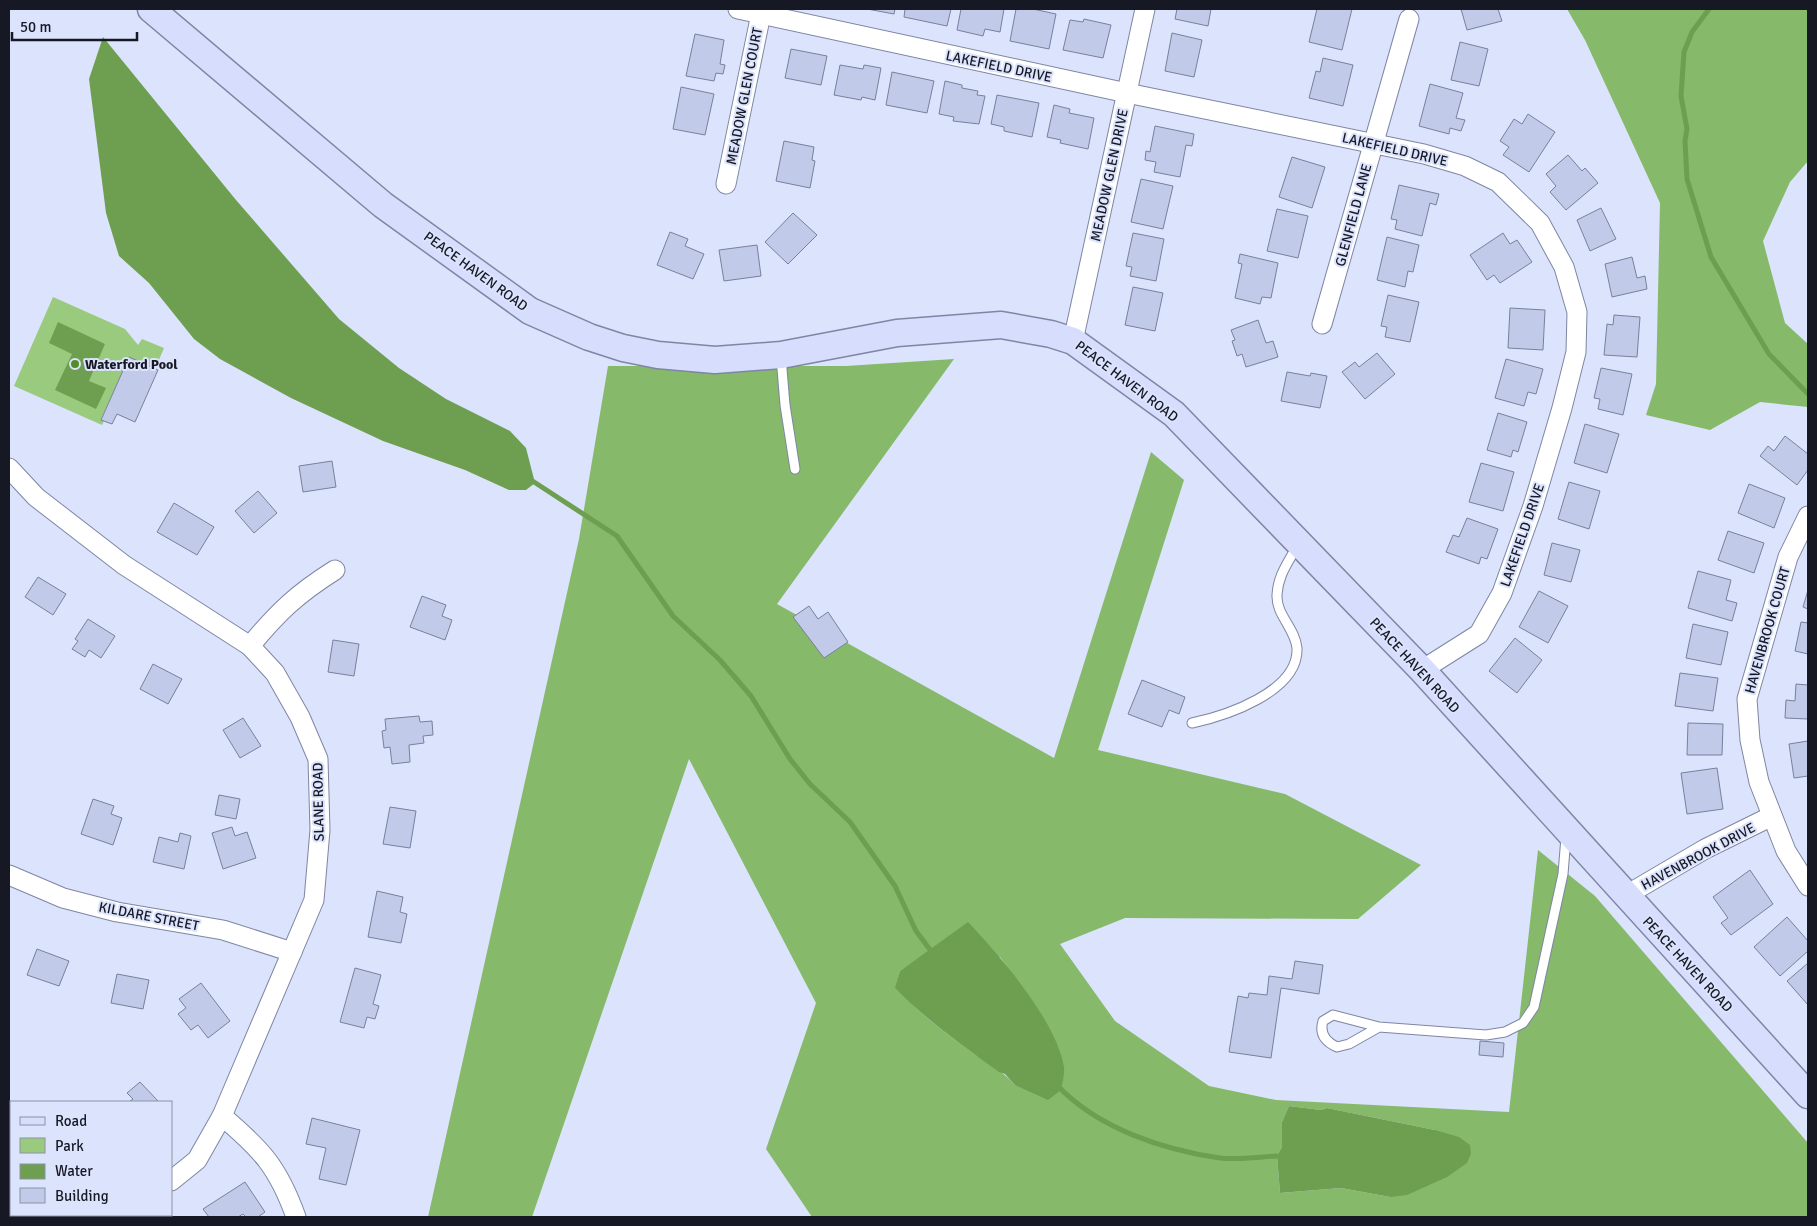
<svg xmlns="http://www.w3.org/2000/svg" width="1817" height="1226" viewBox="0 0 1817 1226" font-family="Signika,sans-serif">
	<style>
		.green { fill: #99ca7d }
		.forest { fill: #86b96a; fill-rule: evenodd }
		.water { fill: #6e9f51 }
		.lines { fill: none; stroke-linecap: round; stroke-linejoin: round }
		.stream { stroke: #6e9f51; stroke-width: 5 }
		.building { fill: #c1cae9; stroke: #78809c }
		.lane-casing { stroke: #7e86a3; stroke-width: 11 }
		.street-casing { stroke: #7e86a3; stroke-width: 21 }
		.secondary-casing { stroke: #7e86a3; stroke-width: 29 }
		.lane { stroke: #fff; stroke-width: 9 }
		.street { stroke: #fff; stroke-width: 19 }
		.secondary { stroke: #d6ddfd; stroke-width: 26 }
		.poi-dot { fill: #538d2b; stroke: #dce3fd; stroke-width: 2 }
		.labels { text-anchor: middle; stroke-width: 4; stroke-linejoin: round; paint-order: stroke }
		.street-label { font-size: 14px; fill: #161924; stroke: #dce3fd }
		.poi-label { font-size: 14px; font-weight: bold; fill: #161924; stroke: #dce3fd; text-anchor: start }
	</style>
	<rect width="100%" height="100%" fill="#dce3fd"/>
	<path class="green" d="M53,297L125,329L138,345L142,339L164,348L155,369L129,357L101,419L104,421L102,425L14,386Z"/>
	<g class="forest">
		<path d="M1567,9H1808V161L1790,182L1763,241L1785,323L1808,344V407L1760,402L1710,430L1646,415L1656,384L1660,203L1585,40Z"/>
		<path d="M954,359L777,604L1054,758L1151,452L1184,480L1098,750L1285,794L1421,865L1358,919L1125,918L1060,944L1115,1021L1209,1086L1276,1100L1509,1112L1538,850L1595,896L1808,1143V1217H812L766,1149L816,1003L689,759L532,1217H428L579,539L608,366H846ZM930,951L1000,957L1041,1015L1059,1049L1015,1085C1001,1069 983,1061 966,1048C941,1030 916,1010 896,988L900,971ZM1289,1106L1321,1110L1327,1108L1435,1130L1390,1197L1341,1188L1280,1193L1277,1156L1282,1147V1122Z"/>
	</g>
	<g class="water">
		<path d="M103,37L236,200L339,319L399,368L446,399L510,431L526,448L535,483L526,490H509L465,470L383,441L291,398L220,359L194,339L149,283L119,256L106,213L89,79Z"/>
		<path d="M58,322L105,344L89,381L106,388L96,409L55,390L72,354L49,343Z"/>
		<path d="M968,922C1000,956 1056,1020 1064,1067C1065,1074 1062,1083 1061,1090L1048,1100L1015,1085L1005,1074L999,1072C963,1046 926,1020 895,988L900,971Z"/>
		<path d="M1289,1106L1321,1110L1327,1108L1435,1130L1459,1137L1470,1145L1471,1154L1467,1163L1447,1177L1407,1195L1390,1197L1341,1188L1280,1193L1277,1156L1282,1147V1122Z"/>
	</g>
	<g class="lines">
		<g class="stream">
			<path d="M1709,9L1692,32L1684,52L1681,96L1687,129L1685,141L1687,179L1711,257L1769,354L1808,394"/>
			<path d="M531,480L617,536L673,616L720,660L751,696L790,759L810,784L850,822L895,886L916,931L934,955"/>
			<path d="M1057,1085C1097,1128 1163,1150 1220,1158C1239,1160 1258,1157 1277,1156"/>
		</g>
	</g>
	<g class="building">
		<path d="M867,9H895L894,14Z"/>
		<path d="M905,9H951L947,26L904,17Z"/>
		<path d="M961,9H1004L1000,32L985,29L983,36L957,30Z"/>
		<path d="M1016,9H1033L1056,14L1049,49L1010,41Z"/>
		<path d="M1177,9H1211L1208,26L1175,19Z"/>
		<path d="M1317,9H1352L1342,50L1309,42Z"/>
		<path d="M1461,9H1498L1502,21L1467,30Z"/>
		<path d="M1084,19L1111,25L1103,58L1063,50L1070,20L1083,22Z"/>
		<path d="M1172,33L1202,40L1194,77L1165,71Z"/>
		<path d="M695,34L724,40L720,64L725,65L723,74L716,73L714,81L686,76Z"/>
		<path d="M1460,42L1488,49L1479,86L1451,80Z"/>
		<path d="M791,49L827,56L821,85L785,78Z"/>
		<path d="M1323,58L1353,65L1343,106L1309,98L1316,71L1320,72Z"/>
		<path d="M840,65L863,69L864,65L881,68L875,100L862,97L861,100L834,95Z"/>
		<path d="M892,72L934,81L927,113L886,105Z"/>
		<path d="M945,81L962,85V88L978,91L977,95L985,96L979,124L953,121L954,117L939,114Z"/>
		<path d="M1430,84L1463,93L1456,118L1465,120L1461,131L1450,128L1449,134L1419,126Z"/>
		<path d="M681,87L714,94L705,135L673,129Z"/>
		<path d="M997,95L1039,103L1032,137L1004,131V127L991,124Z"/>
		<path d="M1054,105L1070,109L1069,113L1094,118L1088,149L1060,143L1061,140L1047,137Z"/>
		<path d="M1528,114L1555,132L1529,172L1503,155L1509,147L1500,141L1514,119L1522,124Z"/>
		<path d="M1155,126L1194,134L1192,146L1186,145L1180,177L1154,172L1156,162L1145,160L1146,151L1150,152Z"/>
		<path d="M784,141L814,147L812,160L815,161L810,188L776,181Z"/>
		<path d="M1568,155L1582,171L1585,168L1598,183L1566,210L1550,192L1556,186L1546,174Z"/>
		<path d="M1292,157L1325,167L1312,208L1279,197Z"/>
		<path d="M1141,179L1173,186L1163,229L1131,222Z"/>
		<path d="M1399,185L1439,194L1436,205L1430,203L1422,236L1395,229L1397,220L1391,219Z"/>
		<path d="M1601,208L1616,239L1590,251L1577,220Z"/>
		<path d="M1277,209L1308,216L1298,258L1267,251Z"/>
		<path d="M793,213L817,235L788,264L765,242Z"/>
		<path d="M670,232L688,239L685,246L704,254L693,279L657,265Z"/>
		<path d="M1133,233L1164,239L1156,281L1130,276L1132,267L1126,266Z"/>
		<path d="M1503,233L1510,244L1517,240L1532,262L1500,283L1494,275L1487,280L1470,255Z"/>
		<path d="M1387,237L1419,245L1413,272L1408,271L1405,287L1377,280Z"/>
		<path d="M757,245L761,276L724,281L719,250Z"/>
		<path d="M1240,254L1278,263L1271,298L1262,297L1260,304L1235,298L1242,264L1238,263Z"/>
		<path d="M1632,257L1637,278L1645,276L1647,289L1612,297L1605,264Z"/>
		<path d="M1133,287L1163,293L1155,331L1125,325Z"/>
		<path d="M1388,295L1419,302L1410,342L1385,337L1387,327L1381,326Z"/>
		<path d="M1510,308L1545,310L1543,350L1508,348Z"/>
		<path d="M1614,315L1640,317L1637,357L1604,355L1607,324L1613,325Z"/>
		<path d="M1258,320L1266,343L1273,341L1278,357L1246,367L1242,354L1237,356L1232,341L1235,340L1231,330Z"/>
		<path d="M1377,353L1395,374L1365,399L1342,372L1355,362L1359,367Z"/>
		<path d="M129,357L158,370L135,422L117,414L112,424L101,420Z"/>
		<path d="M1506,359L1543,369L1536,394L1528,392L1524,406L1495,398Z"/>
		<path d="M1601,368L1632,374L1623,415L1598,409L1600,399L1594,398Z"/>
		<path d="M1287,372L1310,376L1311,373L1327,376L1320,408L1281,401Z"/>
		<path d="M1498,413L1527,422L1518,452L1513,450L1511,457L1487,450Z"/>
		<path d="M1585,424L1619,434L1607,473L1574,463Z"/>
		<path d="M1785,436L1808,454V470L1797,485L1760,456L1768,446L1774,451Z"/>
		<path d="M332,461L336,487L303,492L299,466Z"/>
		<path d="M1481,463L1514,472L1503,511L1469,502Z"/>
		<path d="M1569,482L1600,491L1589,529L1558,519Z"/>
		<path d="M1749,484L1785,498L1774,528L1738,513Z"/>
		<path d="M258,491L277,513L254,533L235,511Z"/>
		<path d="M174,503L214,527L197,555L157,532Z"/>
		<path d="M1467,518L1498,529L1487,559L1481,557L1479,564L1446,552L1453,535L1459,537Z"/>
		<path d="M1728,531L1764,543L1754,573L1718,560Z"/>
		<path d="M1552,543L1580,550L1571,582L1544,575Z"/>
		<path d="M1698,571L1731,580L1726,600L1737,603L1732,621L1688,608Z"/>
		<path d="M38,577L66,594L53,615L25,597Z"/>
		<path d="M1808,590V609L1803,607Z"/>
		<path d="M1539,591L1568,606L1548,643L1519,627Z"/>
		<path d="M422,596L446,605L442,616L452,620L445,640L410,627Z"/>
		<path d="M809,606L818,619L828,612L848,642L824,658L793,617Z"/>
		<path d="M88,619L115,636L101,658L89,650L85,657L72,649L78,641L75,639Z"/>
		<path d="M1801,622L1808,623V654L1795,651Z"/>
		<path d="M1693,624L1728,632L1721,665L1686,658Z"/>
		<path d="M1515,638L1542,660L1517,693L1489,671Z"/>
		<path d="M333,640L359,644L354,676L328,672Z"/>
		<path d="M153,664L182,679L168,704L140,689Z"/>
		<path d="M1680,673L1718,678L1713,711L1675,706Z"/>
		<path d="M1142,680L1185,697L1179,714L1169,710L1162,727L1128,714Z"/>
		<path d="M1796,684L1808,685V719L1785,718L1786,700L1795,701Z"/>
		<path d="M419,716L420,722L432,721L433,735L423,736L424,743L409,745L410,762L392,764L390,747L384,748L382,731L386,730L385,719Z"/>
		<path d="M243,718L261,746L240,758L223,730Z"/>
		<path d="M1688,723L1723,724L1722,755H1687Z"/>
		<path d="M1808,741V776L1794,778L1789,744Z"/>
		<path d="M1717,768L1723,809L1687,814L1681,773Z"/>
		<path d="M219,795L240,799L236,819L215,815Z"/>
		<path d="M93,799L114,806L111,814L122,818L113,845L81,834Z"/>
		<path d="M390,807L416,811L410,848L383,844Z"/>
		<path d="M232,827L235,836L247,832L256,858L223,869L212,833Z"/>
		<path d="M180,833L191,836L184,869L153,862L159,837L178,842Z"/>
		<path d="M1750,870L1773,904L1731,935L1721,923L1728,918L1713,897Z"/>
		<path d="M377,891L403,897L400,912L407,914L401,943L368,937Z"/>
		<path d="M1787,917L1808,941V951L1780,976L1754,947Z"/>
		<path d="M37,949L69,961L59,986L27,975Z"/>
		<path d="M1295,961L1323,965L1319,994L1281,988L1271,1058L1229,1052L1238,996L1248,998L1249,993L1267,995L1269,976L1292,979Z"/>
		<path d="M1808,963V1005L1787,981Z"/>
		<path d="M355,968L381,975L373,1004L379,1006L375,1019L367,1017L364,1028L340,1022Z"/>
		<path d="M117,974L149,980L143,1009L111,1003Z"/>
		<path d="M201,983L230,1021L208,1038L198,1025L191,1030L178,1014L186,1008L179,999Z"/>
		<path d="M1480,1041L1504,1043L1503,1057L1479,1055Z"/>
		<path d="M140,1082L159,1102H129L133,1099L127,1093Z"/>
		<path d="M312,1118L360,1130L346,1185L319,1179L326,1148L306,1144Z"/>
		<path d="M245,1182L265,1212L258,1217H246L243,1214L238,1217H209L203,1209Z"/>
	</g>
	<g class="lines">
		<g class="lane-casing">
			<g id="lane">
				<path d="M781,357L785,405L795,469"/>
				<path d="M1192,723C1225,716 1299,692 1297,648C1295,628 1276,615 1277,595C1278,575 1288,563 1297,546"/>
				<path d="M1379,1027L1333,1015L1323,1021C1319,1034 1326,1042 1337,1047L1349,1044L1379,1027L1486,1035L1505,1032L1523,1023L1534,1007L1563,874L1566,837"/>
			</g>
		</g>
		<g class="street-casing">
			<g id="street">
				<path d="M738,9L1127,93L1424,154L1465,166L1498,182L1540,223L1564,267L1577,312L1576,352L1562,408L1533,506L1502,593L1479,634L1422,670"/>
				<path d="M726,184L762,9"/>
				<path d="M1322,324L1409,19"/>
				<path d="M1073,341L1145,9"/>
				<path d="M9,468L36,497L124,565L250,646L275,673L300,717L318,759L320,830L314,900L222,1116L197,1160L171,1181"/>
				<path d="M1808,516L1788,557L1747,699L1750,740L1759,782L1786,851L1808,886"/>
				<path d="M250,646C278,612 297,594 335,570"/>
				<path d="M9,875L63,898L117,912L223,930L292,952"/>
				<path d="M1625,896L1705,849L1772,816"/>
				<path d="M222,1116C262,1150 278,1167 296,1217"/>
				<path d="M9,1191L11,1192"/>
			</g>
		</g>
		<g class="secondary-casing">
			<path id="secondary" d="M151,9L383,205L530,311L589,337L623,348L658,355L715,360L781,355L897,333L1001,325L1051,334L1073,341L1174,414L1422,670L1808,1095"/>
		</g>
		<use href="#lane" class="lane"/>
		<use href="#street" class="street"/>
		<use href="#secondary" class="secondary"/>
	</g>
	<circle class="poi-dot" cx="75" cy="364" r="5"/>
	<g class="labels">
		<g class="street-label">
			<text transform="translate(999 66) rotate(12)" y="5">LAKEFIELD DRIVE</text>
			<text transform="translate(744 96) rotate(-79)" y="5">MEADOW GLEN COURT</text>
			<text transform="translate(1395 149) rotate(13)" y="5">LAKEFIELD DRIVE</text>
			<text transform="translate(1109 175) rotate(-78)" y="5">MEADOW GLEN DRIVE</text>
			<text transform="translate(1353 215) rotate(-75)" y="5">GLENFIELD LANE</text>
			<text transform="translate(476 271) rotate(36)" y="5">PEACE HAVEN ROAD</text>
			<text transform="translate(1127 381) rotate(37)" y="5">PEACE HAVEN ROAD</text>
			<text transform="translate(1522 535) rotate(-71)" y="5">LAKEFIELD DRIVE</text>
			<text transform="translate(1767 630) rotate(-74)" y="5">HAVENBROOK COURT</text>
			<text transform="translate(1415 665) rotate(47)" y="5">PEACE HAVEN ROAD</text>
			<text transform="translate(318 802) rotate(-91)" y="5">SLANE ROAD</text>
			<text transform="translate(1698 856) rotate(-28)" y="5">HAVENBROOK DRIVE</text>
			<text transform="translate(149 916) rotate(11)" y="5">KILDARE STREET</text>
			<text transform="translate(1688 964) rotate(47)" y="5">PEACE HAVEN ROAD</text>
		</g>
		<g class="poi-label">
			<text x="85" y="369">Waterford Pool</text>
		</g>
	</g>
	<rect width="1817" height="1226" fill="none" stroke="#161924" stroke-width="20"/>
	<rect x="10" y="1101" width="162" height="115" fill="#dce3fd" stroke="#8d92a6"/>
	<rect x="20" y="1117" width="25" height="8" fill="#d6ddfd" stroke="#8d92a6"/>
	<text x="55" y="1126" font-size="15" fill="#161924">Road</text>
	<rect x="20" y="1138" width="25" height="15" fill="#99ca7d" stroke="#8d92a6"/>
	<text x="55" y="1151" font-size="15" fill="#161924">Park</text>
	<rect x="20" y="1164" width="25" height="15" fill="#6e9f51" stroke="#8d92a6"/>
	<text x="55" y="1176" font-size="15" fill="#161924">Water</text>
	<rect x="20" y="1188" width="25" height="15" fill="#c1cae9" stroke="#8d92a6"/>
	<text x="55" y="1201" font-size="15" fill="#161924">Building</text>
	<path d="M12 32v8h125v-8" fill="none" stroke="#161924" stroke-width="2.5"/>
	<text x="20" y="32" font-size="15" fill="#161924" stroke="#dce3fd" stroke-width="4" paint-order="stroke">50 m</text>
</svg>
